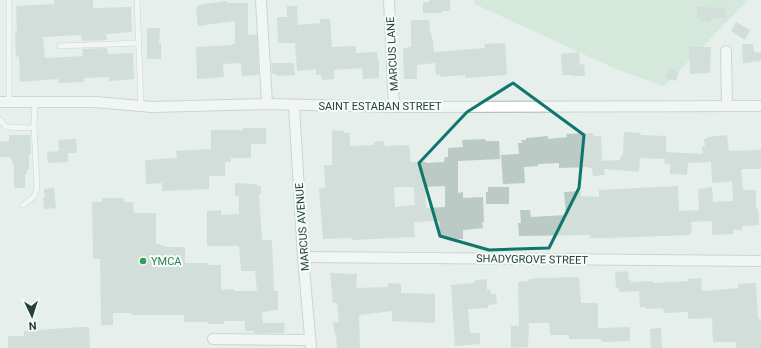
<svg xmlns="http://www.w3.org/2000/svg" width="761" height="348" viewBox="0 0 761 348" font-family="Roboto,sans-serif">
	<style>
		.green { fill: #bfe0c8 }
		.building { fill: #bbcac4; fill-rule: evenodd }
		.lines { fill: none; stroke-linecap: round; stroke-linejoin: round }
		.service-casing { stroke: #a8b8b2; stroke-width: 6 }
		.minor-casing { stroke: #a8b8b2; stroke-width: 12 }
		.service { stroke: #fff; stroke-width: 5 }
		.minor { stroke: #fff; stroke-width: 10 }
		.marked { fill: none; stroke: #0f766e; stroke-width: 3; stroke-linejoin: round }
		.leisure-dot { fill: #2e9e5b; stroke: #f7fbf9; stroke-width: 1.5 }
		.labels { text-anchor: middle; stroke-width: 4; stroke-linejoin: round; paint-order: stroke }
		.street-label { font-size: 11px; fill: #24423a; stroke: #f7fbf9 }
		.leisure-label { font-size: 11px; fill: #27864d; stroke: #f7fbf9; text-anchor: start }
	</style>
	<rect width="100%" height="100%" fill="#e6efeb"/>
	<path class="green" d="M474,0H748L664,86L618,70L475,4Z"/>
	<g class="building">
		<path d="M54,0H93V8L131,7L132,32L106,34L107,40L82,41L81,35L43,37L45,58L83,56L82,49L107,48L108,54L133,53L134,79L109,81V77L84,78V82L59,83L58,79L20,82L19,56L16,57L15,31H17L16,6L54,4Z"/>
		<path d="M429,0H450V11H442V13H423V2H429Z"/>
		<path d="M227,1V3H248V33L249,35H257L259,75L242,76L241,63L223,64L224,77L197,79L196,47L232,45V44H235V21L198,26L196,8L198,7V5Z"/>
		<path d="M287,6H297L298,25L320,23V19H330L332,47L356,46V53L377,52L378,60H379V78L363,79L362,68L334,70V79L322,80L321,75H316V69L297,71L295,43H278L277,17H287Z"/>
		<path d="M697,7L726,8V18H711V22H701V18H697Z"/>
		<path d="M411,20H429L430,32H431L432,39H433L434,52L485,48L484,44L505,43L507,75L465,78V75L440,77V74L436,75L435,63L417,65V79H404L403,48L411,47Z"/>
		<path d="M736,22L750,30L745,40L731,31Z"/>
		<path d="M147,28H160L159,43H161V59H147Z"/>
		<path d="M742,44H753L754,52L761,53V61L743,63Z"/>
		<path d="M689,47H711L710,73L690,74Z"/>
		<path d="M579,52L580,65L584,64L585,76H573L572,75H562L561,54Z"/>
		<path d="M271,63H294L295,75L277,76L276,74H272Z"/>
		<path d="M669,68L679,72L676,81L666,78Z"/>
		<path d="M243,128H266V144H251V158H231V162H225V176H209V189L162,191V183L146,184L145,160L177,158L176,151L211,149V130H243Z"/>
		<path d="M332,130L344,131V133H350V146L374,145V142L384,141L385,146L409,145L411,162H426V163L444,162L445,157H448V148L463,147L462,140L485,139L486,141H499L500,159L458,161V193L463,192V198L483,197L484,222H482L483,228L463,230V239H456V241H447L446,238H440L439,221L414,222L415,237L352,240L351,238L323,239L319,189L325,188L324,165H332ZM445,186V207L426,208L425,187ZM394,187H414L415,205L395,207Z"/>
		<path d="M624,132L641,133L640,135L666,136V152L703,154L702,147L705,146L704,139H706V138H708V137L727,135L729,151L761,150V169H741L743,190H756V209H758L759,225L742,226V230H733V234L712,235V221L691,222L692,232L689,235L609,238H590V235L519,236L518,223H521L520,210H530L531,217L566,215L564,192L581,191V196L599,197V190L678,186L679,211L699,210L698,189L712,187L713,202L733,201L732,181L712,183L711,162L688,163L687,175L670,174V164L664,163L665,159L640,158L639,172L604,169L605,175L593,176L592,168H589V167L559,168V163L538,164V166L524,167L525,183L503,184L501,155L519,154L518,143H522L521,140H526V138L548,136V139L567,137L566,134L593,133V135L595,136H601L602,161L620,160L621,155H623Z"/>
		<path d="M9,135H30L31,154H29V169H27V174H25V188H14V167L10,157H0V142L9,141Z"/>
		<path d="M76,139L77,153H68V162L48,163L47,152L59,151L58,140Z"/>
		<path d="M235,183L256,184L261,187V195L259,194L262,240H272L274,291H278V310L262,312L263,323H285L284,333H254V331H245V321H224V324H208V322H184V315H132V313H113V325H101L100,259H93L92,202H102V198H124V202H133L134,213H156V243L166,247H185V263H209V265H221V290L234,289V291H257L255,271H241L239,246H207V211L221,210V215L239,214V196H235Z"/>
		<path d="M488,187H509V204H486V192H488Z"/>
		<path d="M54,188L56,208L44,209L43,198L45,197L44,189Z"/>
		<path d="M628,271L629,280H631V282L653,281V283L688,281V279L701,278L702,291L738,288V284L756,283L758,319H761V348H736V342H713L712,318L688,319V312L664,313L663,308L646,309L645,307H640L639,291L619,292V288H616L615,272Z"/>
		<path d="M330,273L357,274L356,288L388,287V283L401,284V293L435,294V323L392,321V311L359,315L360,348H337L336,335H335L333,322H339L337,303H333Z"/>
		<path d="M579,277L581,303H598V328L630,327V341L605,342L601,341V339H569V335H550L549,323H529L528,347L511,348V326H519L518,282L529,281V279L543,278Z"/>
		<path d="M487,279V290L490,289L491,294H496L497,304L488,305V308L468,309L470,333H480V344L455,346L451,285L475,283V280Z"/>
		<path d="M80,327H89L90,348H8V336H24V331Z"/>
		<path d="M661,328L662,348H651L650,329Z"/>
	</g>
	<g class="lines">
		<g class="service-casing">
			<g id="service">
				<path d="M137,0L141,106"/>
				<path d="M9,2V102"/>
				<path d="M60,46L139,43"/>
				<path d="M0,120L6,127L29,128L34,126L35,102"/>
				<path d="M23,205L34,197L37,188L34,126"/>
			</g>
		</g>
		<g class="minor-casing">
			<g id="minor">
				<path d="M261,0L267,104"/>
				<path d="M389,0L394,107"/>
				<path d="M726,51L727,105"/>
				<path d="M0,102H95L152,107L267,104L394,107L761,106"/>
				<path d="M294,106L303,257L311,348"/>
				<path d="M303,257L761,261"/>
				<path d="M213,339L310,340"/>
			</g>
		</g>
		<use href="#service" class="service"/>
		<use href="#minor" class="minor"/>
	</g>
	<path d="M0 0H761V348H0ZM513,83L584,135L579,188L549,248L489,250L440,236L419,163L467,112Z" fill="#e6efeb" fill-opacity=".55" fill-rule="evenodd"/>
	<path class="marked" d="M513,83L584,135L579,188L549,248L489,250L440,236L419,163L467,112Z"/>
	<circle class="leisure-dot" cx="143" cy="261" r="4"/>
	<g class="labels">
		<g class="street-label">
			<text transform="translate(392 54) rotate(-93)" y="4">MARCUS LANE</text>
			<text x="380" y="110">SAINT ESTABAN STREET</text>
			<text transform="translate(302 227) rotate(-94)" y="4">MARCUS AVENUE</text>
			<text transform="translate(532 259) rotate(1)" y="4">SHADYGROVE STREET</text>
		</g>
		<g class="leisure-label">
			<text x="151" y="265">YMCA</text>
		</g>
	</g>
	<g transform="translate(32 316) rotate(176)" stroke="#f7fbf9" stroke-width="3" paint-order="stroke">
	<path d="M0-3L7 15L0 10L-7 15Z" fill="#24423a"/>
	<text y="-6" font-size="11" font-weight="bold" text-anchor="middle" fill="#24423a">N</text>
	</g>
</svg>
